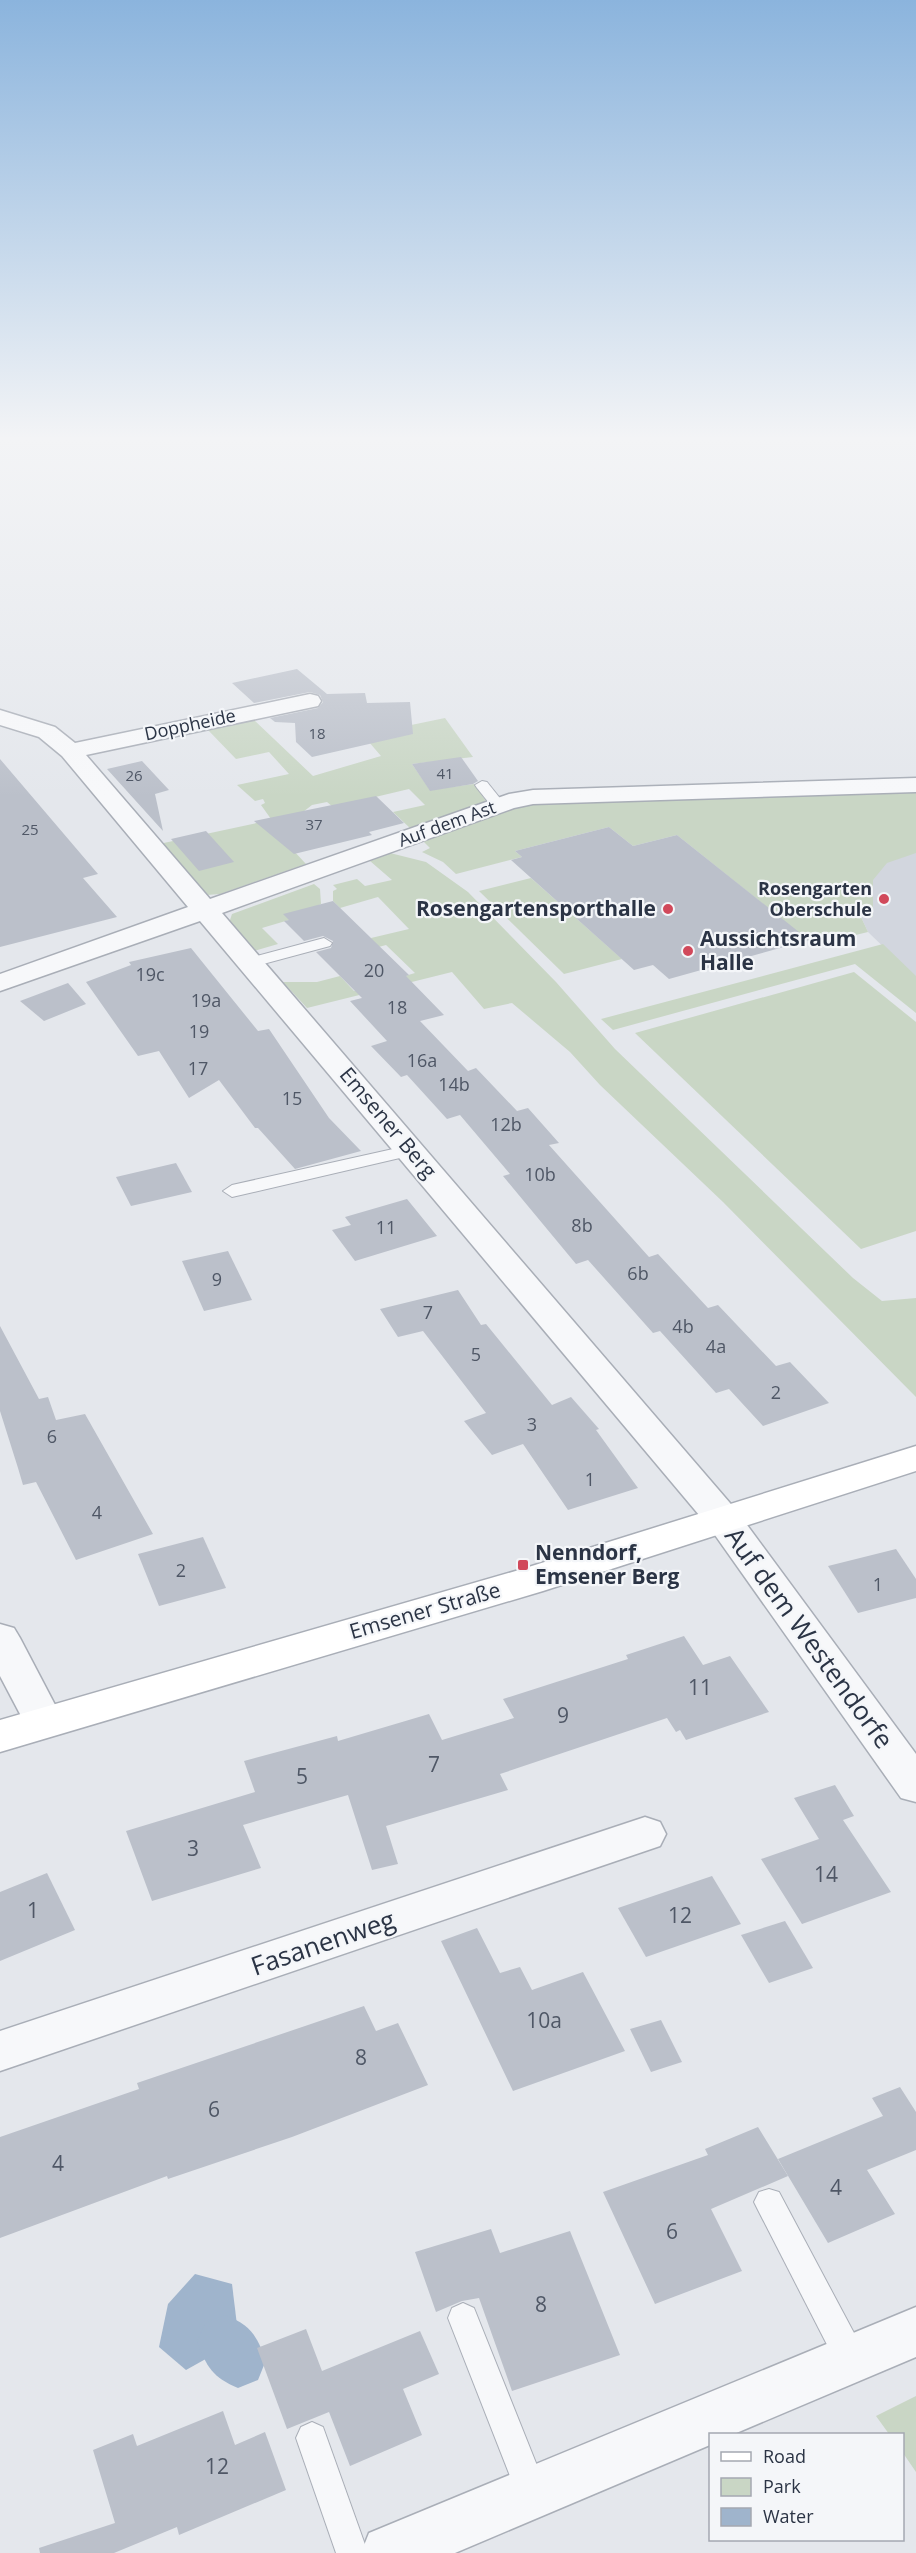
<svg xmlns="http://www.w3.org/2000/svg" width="916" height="2553" viewBox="0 0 916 2553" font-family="'Open Sans',sans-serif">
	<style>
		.built { fill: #d2d6de }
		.green { fill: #c9d6c5 }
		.water { fill: #9fb4cc }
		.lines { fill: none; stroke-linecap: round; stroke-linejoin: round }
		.canal { fill: #9fb4cc; fill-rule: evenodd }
		.building { fill: #bbc0ca }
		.lane-casing { stroke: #a9aeb7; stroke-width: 2 }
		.street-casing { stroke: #a9aeb7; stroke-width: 3 }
		.secondary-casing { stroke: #a9aeb7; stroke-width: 3 }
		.lane { fill: #f7f8fa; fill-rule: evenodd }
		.street { fill: #f7f8fa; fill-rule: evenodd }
		.secondary { fill: #fff; fill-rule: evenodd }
		.poi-dot { fill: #d1495b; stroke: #f4f6f9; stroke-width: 2 }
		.labels { text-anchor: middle; stroke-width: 4.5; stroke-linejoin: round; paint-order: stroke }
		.far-number-label { font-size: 15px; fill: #4f5766 }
		.far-street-label { font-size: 18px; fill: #2b3445; stroke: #f4f6f9 }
		.far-poi-label { font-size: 18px; font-weight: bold; fill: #2b3445; stroke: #f4f6f9; text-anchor: end }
		.number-label { font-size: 18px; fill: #4f5766 }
		.poi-label { font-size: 21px; font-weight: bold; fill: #2b3445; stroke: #f4f6f9; text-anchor: start }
		.street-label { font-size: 21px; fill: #2b3445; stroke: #f4f6f9 }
		.near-number-label { font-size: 21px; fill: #4f5766 }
		.near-street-label { font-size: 26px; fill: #2b3445; stroke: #f4f6f9 }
	</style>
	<rect width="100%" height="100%" fill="#e4e7ec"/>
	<path class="built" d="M916,818V978L868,932L844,880Z"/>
	<g class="green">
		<path d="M445,718L473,757L412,764L430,790L474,784L486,801L411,829L393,812L425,805L409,789L333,807L327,802L312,805L303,812L271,819L261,805L265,803L263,799L255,801L237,785L289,774L269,752L236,759L208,730L254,720L313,776L381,756L363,735Z"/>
		<path d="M916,790V853L887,863L873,880V917H861L868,932L814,945L677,835L633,846L609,827L515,851L522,857L456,874L443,862L422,852L430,848L423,841L508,808L528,803Z"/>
		<path d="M266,821L306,864L220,894L207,895L159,844Z"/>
		<path d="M390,853L426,862L468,892L556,982L615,1049L853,1278L882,1301L916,1298V1397L723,1202L600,1085L570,1052L512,1003L484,1009L452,972L307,1008L283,982H317L340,976L354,991L415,973L386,945L375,948L371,938L409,929L378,897L340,908L333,901V891L337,889L333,885L357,879L365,886L392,880L370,861Z"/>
		<path d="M531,878L622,959L564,974L479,891Z"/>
		<path d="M314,884L320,889L321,904L289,920L262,928L278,944L254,951L229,923L232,914Z"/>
		<path d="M883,944L916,976V1013L855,964L613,1030L601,1019Z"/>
		<path d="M854,972L916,1022V1231L861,1249L635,1033Z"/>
		<path d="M916,2396V2472L903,2453L902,2434H889L876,2416Z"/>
	</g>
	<path class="water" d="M195,2274L232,2284L237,2325L220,2351L186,2370L159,2347L168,2304Z"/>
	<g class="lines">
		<path class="canal" d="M225,2315C251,2325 256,2335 266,2360L258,2380L238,2388C212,2377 207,2367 197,2342L205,2323Z"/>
	</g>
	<g class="building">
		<path d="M297,669L327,694L365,693L367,703L410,702L413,734L312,757L296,742L295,723L275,722L270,718L318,708L323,702L320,695L310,692L254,703L232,683Z"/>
		<path d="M461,757L478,781L473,784L430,791L412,764Z"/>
		<path d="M0,759L98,874L83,878L117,917L0,947Z"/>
		<path d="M142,761L169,790L155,794L163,831L107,769Z"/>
		<path d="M376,796L404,823L369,832L372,835L294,854L254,821Z"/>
		<path d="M609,827L633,846L677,835L809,940L669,979L653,965L634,970L511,860L522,857L515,851Z"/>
		<path d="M206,831L234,862L199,871L171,839Z"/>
		<path d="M333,901L409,975L406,976L444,1015L420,1021L468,1071L476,1068L517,1111L528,1108L559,1143L549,1145L649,1257L658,1254L708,1308L718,1305L776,1366L790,1362L829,1403L763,1426L729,1389L716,1393L660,1331L653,1333L588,1260L576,1264L503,1176L510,1174L460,1115L447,1119L407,1075L401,1077L371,1046L387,1041L350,1001L362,998L316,952L331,948L333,941L323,936L304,941L284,921L289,920L283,914Z"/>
		<path d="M191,948L258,1031L269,1029L329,1118L361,1151L295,1169L258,1128H255L219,1080L189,1098L159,1051L138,1056L86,982L131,965L129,962Z"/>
		<path d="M68,983L86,1004L44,1021L20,1001Z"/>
		<path d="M176,1163L192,1192L131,1206L116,1177Z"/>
		<path d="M407,1199L437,1236L355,1261L332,1230L351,1225L345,1217Z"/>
		<path d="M228,1251L252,1300L204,1311L182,1261Z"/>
		<path d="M458,1290L481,1325L486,1324L552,1405L571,1397L599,1429L596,1430L638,1488L568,1510L523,1444L492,1455L464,1421L486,1413L423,1331L398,1337L380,1309Z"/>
		<path d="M0,1326L39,1399L48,1397L56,1420L85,1414L153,1534L76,1560L36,1482L23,1485L18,1468L0,1411Z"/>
		<path d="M203,1537L226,1588L159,1606L138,1554Z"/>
		<path d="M896,1549L916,1579V1598L858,1613L828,1566Z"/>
		<path d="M684,1636L703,1665L730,1656L769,1712L686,1740L680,1730L676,1732L667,1718L500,1774L508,1790L386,1826L398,1864L372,1870L348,1795L243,1825L261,1868L152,1901L126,1831L255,1792L244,1761L337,1736L338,1741L429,1714L442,1740L514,1718L503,1699L628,1659L626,1655Z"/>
		<path d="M835,1785L854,1816L843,1820L891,1892L802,1924L761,1859L819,1839L794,1798Z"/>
		<path d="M47,1873L75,1930L0,1961V1892Z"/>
		<path d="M712,1876L741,1924L646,1957L618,1908Z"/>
		<path d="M785,1921L813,1968L769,1983L741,1935Z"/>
		<path d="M477,1928L500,1973L520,1967L532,1990L583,1972L625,2051L513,2091L441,1941Z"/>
		<path d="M364,2006L376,2031L398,2023L428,2085L292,2137L168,2179L167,2176L0,2238V2137L139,2089L137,2083Z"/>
		<path d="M661,2020L682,2062L651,2072L630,2029Z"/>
		<path d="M900,2087L916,2112V2150L867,2170L895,2214L828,2243L778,2159L883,2116L872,2098Z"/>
		<path d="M758,2127L788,2176L711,2209L742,2271L655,2304L603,2192L708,2155L705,2149Z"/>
		<path d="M491,2229L500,2253L570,2231L620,2355L512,2391L479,2298L462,2301L436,2312L415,2252Z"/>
		<path d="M306,2329L322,2371L420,2331L439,2374L403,2389L422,2435L350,2466L329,2412L287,2429L257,2348Z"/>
		<path d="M223,2411L235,2445L265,2432L286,2490L179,2535L177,2527L114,2553H40L39,2548L115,2523L93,2450L133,2434L137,2446Z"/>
	</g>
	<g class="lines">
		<g class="lane-casing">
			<g id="lane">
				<path d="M482,781L487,782L503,802L505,805L503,808H493L477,788L475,785Z"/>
				<path d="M324,938L332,943L330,946L252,967L244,962L246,959Z"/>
				<path d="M411,1145L420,1150L417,1154L232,1197L223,1191L232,1185Z"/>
				<path d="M769,2189L779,2192L862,2348L866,2359L862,2370L851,2374L840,2370L759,2212L754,2202L759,2192Z"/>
				<path d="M463,2303L474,2308L548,2493L543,2504L532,2509L521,2504L448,2318L452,2308Z"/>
				<path d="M312,2422L323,2427L368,2553H336L296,2438L301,2427Z"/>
			</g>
		</g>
		<g class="street-casing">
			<g id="street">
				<path d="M310,694L318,696L321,701L318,706L86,755L210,899L509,794L533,790L916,778V792L533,804L514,808L222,913L736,1510L916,1754V1802L901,1798L710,1528L200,921L0,991V974L188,907L62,756L39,737L0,725V710L55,727L75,743Z"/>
				<path d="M0,1624L14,1628L20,1638L64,1722L58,1733L44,1738L30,1733L0,1676Z"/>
				<path d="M645,1817L660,1822L666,1834L660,1846L0,2071V2031Z"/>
				<path d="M916,2307V2357L734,2434H710V2445L455,2553H361L369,2533Z"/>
			</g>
		</g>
		<g class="secondary-casing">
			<path id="secondary" d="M916,1446V1471L543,1591L0,1752V1720L519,1570Z"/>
		</g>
		<use href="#lane" class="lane"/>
		<use href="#street" class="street"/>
		<use href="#secondary" class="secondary"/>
	</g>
	<linearGradient id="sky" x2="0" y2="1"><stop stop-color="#8bb4dd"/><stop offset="0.55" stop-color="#f3f4f6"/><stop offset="1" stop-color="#f3f4f6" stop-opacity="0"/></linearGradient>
	<rect width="916" height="797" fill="url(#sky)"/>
	<g class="poi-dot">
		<circle cx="884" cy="899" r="6"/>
		<circle cx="668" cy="909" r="6"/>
		<circle cx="688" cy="951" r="6"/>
		<rect x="517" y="1559" width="12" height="12" rx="3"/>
	</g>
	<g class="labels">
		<g class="far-number-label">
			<text x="317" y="739">18</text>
			<text x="445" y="779">41</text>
			<text x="134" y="781">26</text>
			<text x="314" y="830">37</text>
			<text x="30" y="835">25</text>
		</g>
		<g class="far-street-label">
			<text transform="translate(190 725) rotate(-12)" y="6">Doppheide</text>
			<text transform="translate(447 824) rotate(-20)" y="6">Auf dem Ast</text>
		</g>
		<g class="far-poi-label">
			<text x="872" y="895">Rosengarten<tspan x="872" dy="21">Oberschule</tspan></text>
		</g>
		<g class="number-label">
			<text x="374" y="977">20</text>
			<text x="150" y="981">19c</text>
			<text x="206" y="1007">19a</text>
			<text x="397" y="1014">18</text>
			<text x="199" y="1038">19</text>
			<text x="422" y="1067">16a</text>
			<text x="198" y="1075">17</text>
			<text x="454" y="1091">14b</text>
			<text x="292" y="1105">15</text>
			<text x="506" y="1131">12b</text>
			<text x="540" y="1181">10b</text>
			<text x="582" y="1232">8b</text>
			<text x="386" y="1234">11</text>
			<text x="638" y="1280">6b</text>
			<text x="217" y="1286">9</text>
			<text x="428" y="1319">7</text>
			<text x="683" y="1333">4b</text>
			<text x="716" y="1353">4a</text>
			<text x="476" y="1361">5</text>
			<text x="776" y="1399">2</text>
			<text x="532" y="1431">3</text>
			<text x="52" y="1443">6</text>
			<text x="590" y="1486">1</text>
			<text x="97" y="1519">4</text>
			<text x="181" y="1577">2</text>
			<text x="878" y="1591">1</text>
		</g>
		<g class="poi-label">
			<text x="656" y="916" text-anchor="end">Rosengartensporthalle</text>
			<text x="700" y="946">Aussichtsraum<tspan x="700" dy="24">Halle</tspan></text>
			<text x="535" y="1560">Nenndorf,<tspan x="535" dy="24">Emsener Berg</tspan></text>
		</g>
		<g class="street-label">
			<text transform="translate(388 1123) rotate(50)" y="7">Emsener Berg</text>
			<text transform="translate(425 1611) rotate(-16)" y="7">Emsener Straße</text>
		</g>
		<g class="near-number-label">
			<text x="700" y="1695">11</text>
			<text x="563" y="1723">9</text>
			<text x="434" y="1772">7</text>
			<text x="302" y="1784">5</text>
			<text x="193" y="1856">3</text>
			<text x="826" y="1882">14</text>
			<text x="33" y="1918">1</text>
			<text x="680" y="1923">12</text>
			<text x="544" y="2028">10a</text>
			<text x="361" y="2065">8</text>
			<text x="214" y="2117">6</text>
			<text x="58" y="2171">4</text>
			<text x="836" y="2195">4</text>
			<text x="672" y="2239">6</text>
			<text x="541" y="2312">8</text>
			<text x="217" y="2474">12</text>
		</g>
		<g class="near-street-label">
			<text transform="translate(809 1638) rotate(54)" y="9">Auf dem Westendorfe</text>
			<text transform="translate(323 1943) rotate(-19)" y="9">Fasanenweg</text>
		</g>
	</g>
	<rect x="709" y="2433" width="195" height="108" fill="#f4f6f9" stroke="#a4a8b1" stroke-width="1.5"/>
	<rect x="721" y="2452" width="30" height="9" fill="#ffffff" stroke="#a4a8b1" stroke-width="1.5"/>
	<text x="763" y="2463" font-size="18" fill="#2b3445">Road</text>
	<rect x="721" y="2478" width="30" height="18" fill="#c9d6c5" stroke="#a4a8b1" stroke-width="1.5"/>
	<text x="763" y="2493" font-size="18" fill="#2b3445">Park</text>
	<rect x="721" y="2508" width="30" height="18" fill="#9fb4cc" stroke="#a4a8b1" stroke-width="1.5"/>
	<text x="763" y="2523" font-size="18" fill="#2b3445">Water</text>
</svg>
